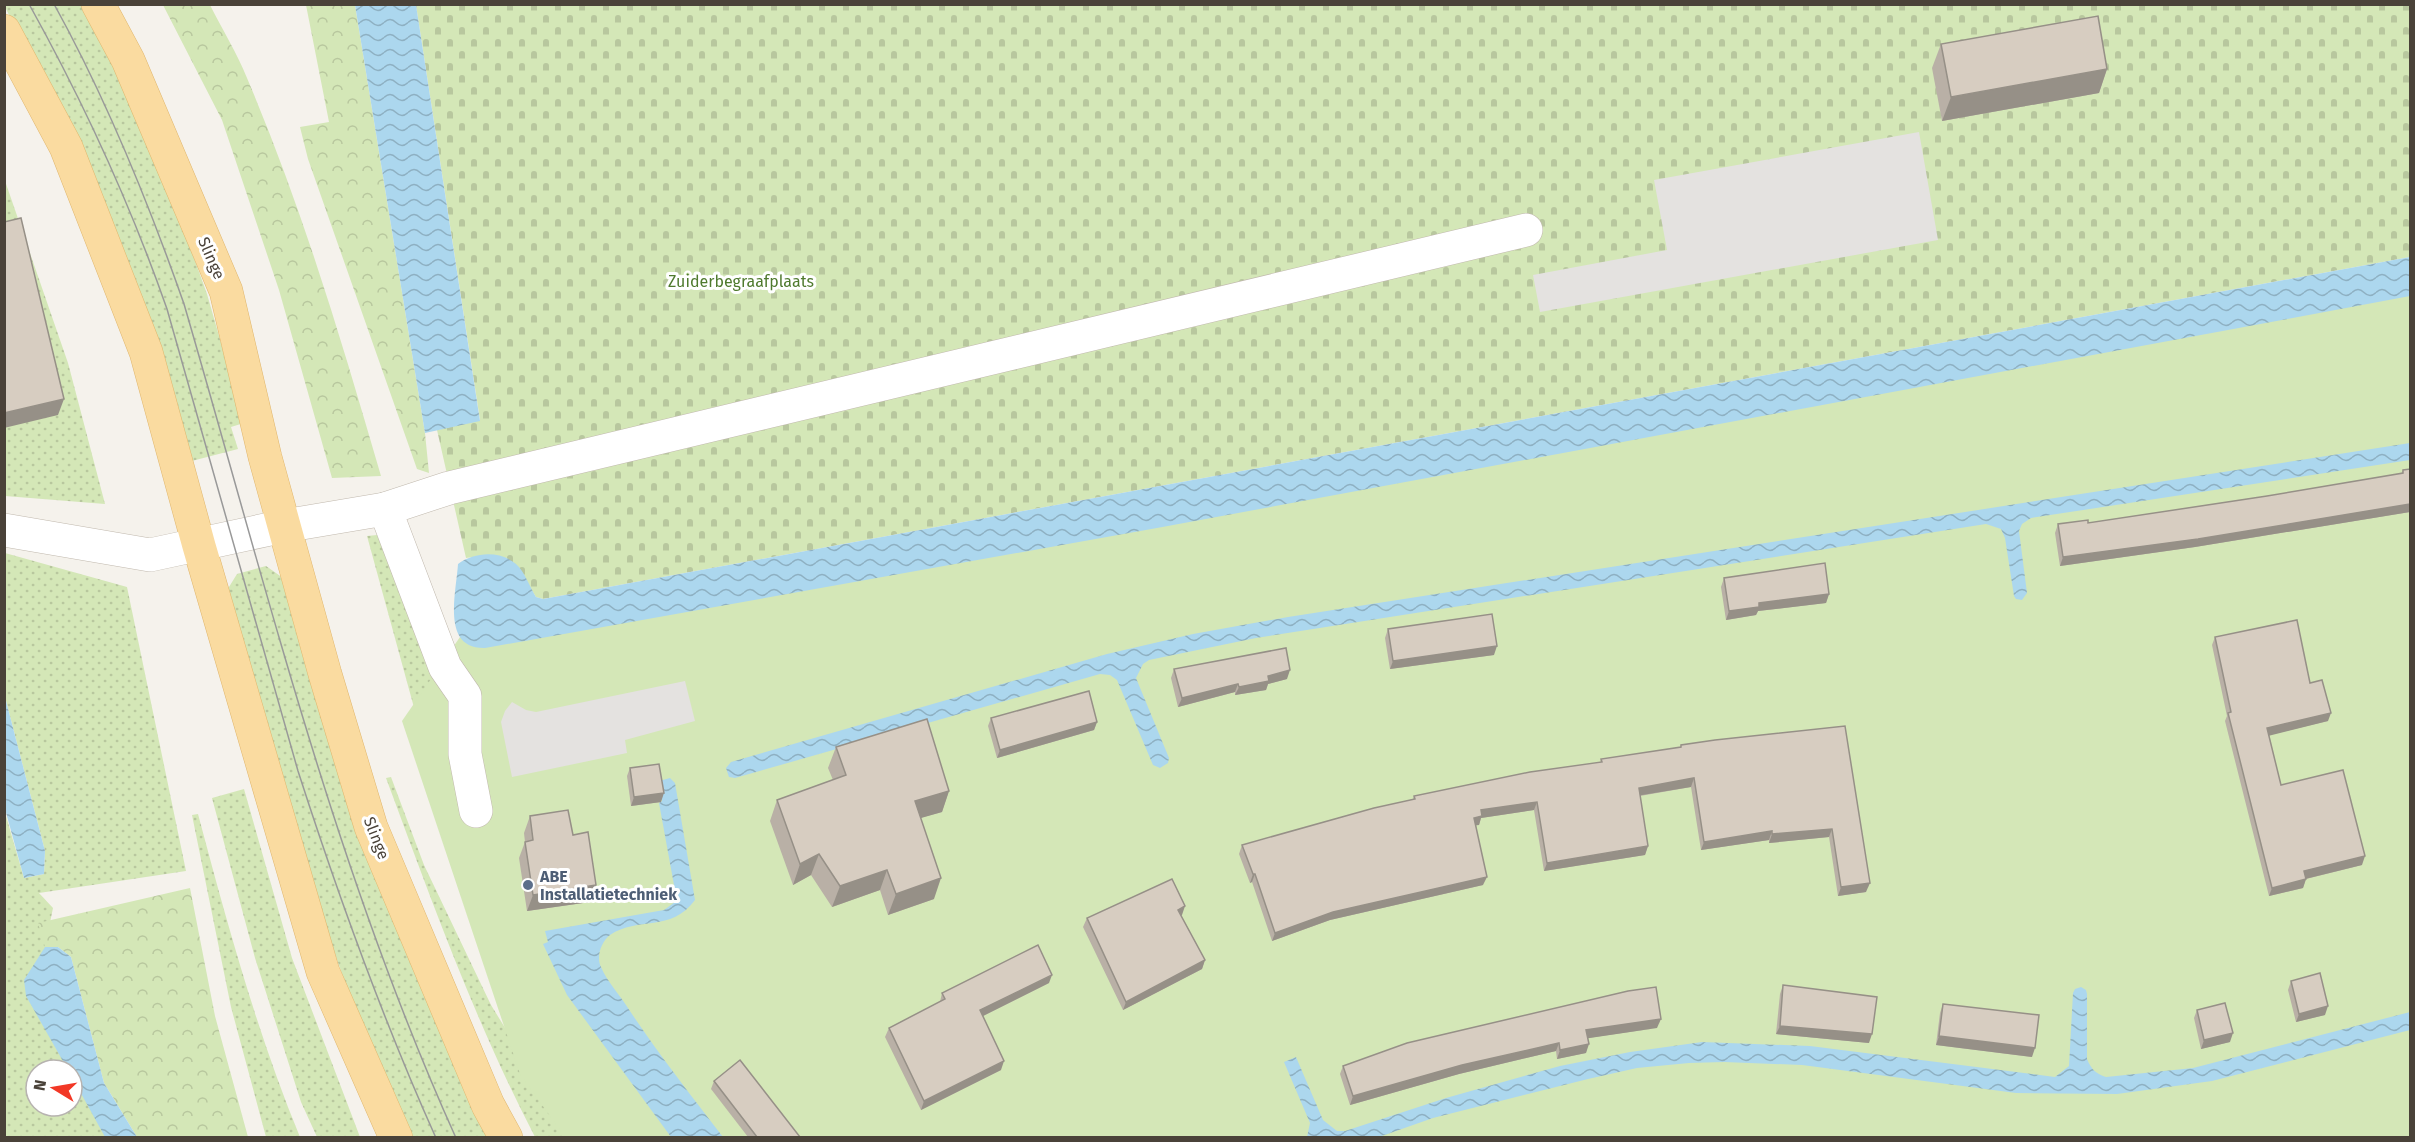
<svg xmlns="http://www.w3.org/2000/svg" width="2415" height="1142" viewBox="0 0 2415 1142" font-family="'Fira Sans',sans-serif">
	<style>
		.grass { fill: url(#grass-dots); fill-rule: evenodd }
		.forest { fill: url(#forest-crowns) }
		.cemetery { fill: url(#cemetery-stones) }
		.park { fill: #d4e7b7 }
		.parking { fill: #e4e2e0 }
		.water { fill: url(#water-waves) }
		.lines { fill: none; stroke-linecap: round; stroke-linejoin: round }
		.minor-casing { stroke: #c1b9ae; stroke-width: 34 }
		.major-casing { stroke: #e0b76f; stroke-width: 34 }
		.minor { stroke: #fff; stroke-width: 33 }
		.major { stroke: #fadba0; stroke-width: 33 }
		.tram { stroke: #999; stroke-width: 1.5 }
		.wall { fill: #b9b0a6 }
		.shaded-wall { fill: #969087 }
		.building { fill: #d7cdc1; stroke: #969087; stroke-width: 1.5 }
		.service-dot { fill: #5c6f8a; stroke: #fff; stroke-width: 2 }
		.labels { text-anchor: middle; stroke-width: 6; stroke-linejoin: round; paint-order: stroke }
		.street-label { font-size: 16px; fill: #4a4239; stroke: #fff }
		.park-label { font-size: 16px; fill: #4f7a2e; stroke: #fff }
		.service-label { font-size: 16px; font-weight: bold; fill: #4e5e75; stroke: #fff; text-anchor: start }
	</style>
	<defs>
		<pattern id="grass-dots" width="8" height="8" patternUnits="userSpaceOnUse" patternTransform="scale(1.5)"><rect width="8" height="8" fill="#d4e7b7"/><path d="M2 2h.1M6 6h.1" fill="none" stroke="#b8c79e" stroke-width="1.8" stroke-linecap="round"/></pattern>
		<pattern id="forest-crowns" width="20" height="18" patternUnits="userSpaceOnUse" patternTransform="scale(1.5)"><rect width="20" height="18" fill="#d4e7b7"/><path d="M2 6a3 3 0 1 1 6 0M12 15a3 3 0 1 1 6 0" fill="none" stroke="#b8c79e"/></pattern>
		<pattern id="cemetery-stones" width="16" height="16" patternUnits="userSpaceOnUse" patternTransform="scale(1.5)"><rect width="16" height="16" fill="#d4e7b7"/><path d="M2 7V4a2 2 0 0 1 4 0v3zM10 15v-3a2 2 0 0 1 4 0v3z" fill="#b8c79e"/></pattern>
		<pattern id="water-waves" width="16" height="10" patternUnits="userSpaceOnUse" patternTransform="scale(1.5)"><rect width="16" height="10" fill="#acd7ee"/><path d="M0 5q4-4 8 0t8 0" fill="none" stroke="#8eb0c2"/></pattern>
	</defs>
	<rect width="100%" height="100%" fill="#f5f2ec"/>
	<g class="grass">
		<path d="M4,5H81L125,87L173,200L207,294L244,423L231,427L238,449L188,462L60,116Z"/>
		<path d="M4,178L68,363L105,504L5,496Z"/>
		<path d="M377,535L445,689L427,755L367,536Z"/>
		<path d="M5,553L127,587L186,871L39,893L53,908L45,947L121,1137H5L4,809L24,878L44,874L45,851L5,697ZM36,1070H72V1106H36Z"/>
		<path d="M266,566L286,580L491,1137H406C329,963 280,777 224,595L237,574Z"/>
		<path d="M391,777L424,865L491,1005L572,1137H535C475,1022 431,899 386,778Z"/>
		<path d="M244,789L292,958L360,1137H317L301,1102L255,958L212,798Z"/>
		<path d="M198,814C227,923 257,1033 300,1137H266L231,1007L192,815Z"/>
	</g>
	<g class="forest">
		<path d="M163,5H210C222,29 237,53 247,78C302,207 342,342 381,476L332,478L279,290L222,120Z"/>
		<path d="M306,5H355L425,433L429,473L417,469L308,159L300,127L329,122Z"/>
		<path d="M190,888L215,1016L248,1137H137L104,1083L71,957L58,947H45L38,923Z"/>
	</g>
	<path class="cemetery" d="M416,5H2410V257L543,599L536,597C512,560 514,550 466,558L437,430L480,420Z"/>
	<path class="park" d="M2410,276V1137H565L520,1074L402,721L469,624Z"/>
	<g class="parking">
		<path d="M1919,132L1938,240L1540,312L1533,275L1667,250L1654,180Z"/>
		<path d="M685,681L695,721L625,740L627,753L512,777L501,722L505,711L512,702L526,710L536,712Z"/>
	</g>
	<g class="water">
		<path d="M355,5H416L480,421L425,433Z"/>
		<path d="M2410,257V296L2282,320L1157,528L485,648C441,649 456,594 458,564C474,552 500,550 516,564C525,572 529,586 536,597L543,599Z"/>
		<path d="M2410,443V460L2031,518L2022,524L2019,531L2027,593L2022,600L2016,599L2014,596L2005,538L2001,529L1986,524L1256,638L1149,660L1143,664L1136,678L1169,758L1168,763L1160,768L1153,765L1117,680L1110,675L1100,674L735,778L729,777L726,768L731,762L1107,654L1193,634L1288,617Z"/>
		<path d="M5,697L45,851L44,874L24,878L5,809Z"/>
		<path d="M670,778L675,783L695,900C671,933 638,916 610,935C601,942 596,957 601,967C607,981 618,993 626,1005C656,1051 690,1094 723,1137H671L567,995L543,944L548,942L545,931L664,910L675,902L676,896L659,803L662,801L659,781Z"/>
		<path d="M45,947H58L71,957L104,1083L137,1137H105L72,1077V1070H68L26,996L24,980Z"/>
		<path d="M2081,987L2086,990L2087,994V1059C2091,1069 2096,1074 2106,1077L2193,1068L2410,1012V1030L2212,1081L2117,1094L2016,1093L1802,1065L1724,1062L1689,1063L1637,1068L1588,1079L1433,1118L1379,1137H1307L1310,1123L1284,1062L1296,1057L1323,1120L1337,1131H1345L1446,1098L1560,1066L1630,1052L1702,1042L1810,1046L2055,1077L2069,1066L2073,993L2075,989Z"/>
	</g>
	<g class="lines">
		<g class="minor-casing">
			<g id="minor">
				<path d="M385,509L445,667L465,696V754L476,811"/>
				<path d="M4,530L150,555L284,526L385,509L449,488L1526,230"/>
			</g>
		</g>
		<g class="major-casing">
			<g id="major">
				<path d="M98,4L128,60L226,291L265,457L325,674L371,827L488,1105L506,1138"/>
				<path d="M4,31L66,147L146,352L199,546L323,972L396,1138"/>
			</g>
		</g>
		<use href="#minor" class="minor"/>
		<use href="#major" class="major"/>
		<g class="tram">
			<path d="M29,4C84,103 130,203 167,309L298,771C338,895 382,1018 436,1138"/>
			<path d="M54,4C107,100 148,201 184,304C266,585 335,870 456,1138"/>
		</g>
	</g>
	<g class="wall">
		<path d="M1941,44L2107,69L2099,93L1942,121L1932,68Z"/>
		<path d="M2403,470L2410,512L2195,547L2060,566L2055,533L2058,524L2088,523L2267,496L2401,474Z"/>
		<path d="M1724,578L1829,594L1826,603L1758,611L1756,615L1726,620L1721,587Z"/>
		<path d="M1388,629L1494,655L1390,669L1385,638Z"/>
		<path d="M2215,637L2310,683L2328,721L2269,735L2281,785L2362,865L2306,879L2303,888L2269,896L2225,721L2227,716L2212,645Z"/>
		<path d="M1174,669L1287,679L1268,684L1266,690L1235,695V692L1178,707L1171,678Z"/>
		<path d="M991,718L1097,722L1094,730L997,758L988,726Z"/>
		<path d="M1845,726L1866,892L1838,896L1829,837L1769,843V840L1701,850L1691,787L1640,796L1648,846L1645,855L1544,871L1534,810L1481,818L1479,825H1476L1483,885L1330,920L1272,941L1252,882L1250,883L1239,854L1242,845L1413,799L1414,796L1600,763L1601,759L1680,748L1681,745Z"/>
		<path d="M836,747L949,791L942,812L920,818L934,899L888,915L880,890L832,907L811,875L793,885L770,821L777,800L833,780L828,768Z"/>
		<path d="M630,768L661,802L631,806L627,776Z"/>
		<path d="M530,816L573,835L596,885L590,902L527,911L519,858L525,842L524,833Z"/>
		<path d="M1181,915L1205,960L1202,969L1123,1010L1083,927L1087,918L1182,915Z"/>
		<path d="M2291,981L2325,1015L2296,1022L2288,990Z"/>
		<path d="M1049,983L983,1016L1001,1070L921,1110L885,1037L889,1028L940,1002L942,993Z"/>
		<path d="M1783,985L1869,1043L1776,1034L1780,994Z"/>
		<path d="M1943,1004L2032,1057L1936,1045L1940,1013Z"/>
		<path d="M2197,1010L2230,1042L2201,1049L2194,1018Z"/>
		<path d="M1657,1028L1588,1038L1586,1053L1557,1059L1556,1051L1459,1074L1350,1105L1340,1074L1343,1066Z"/>
		<path d="M714,1081L800,1137H748L711,1089Z"/>
	</g>
	<g class="shaded-wall">
		<path d="M2107,69L2099,93L1942,121L1951,97Z"/>
		<path d="M64,399L58,415L4,428V413Z"/>
		<path d="M2410,504V512L2195,547L2060,566L2063,557Z"/>
		<path d="M1829,594L1826,603L1758,611L1756,615L1726,620L1729,611L1759,603Z"/>
		<path d="M1497,646L1494,655L1390,669L1393,661Z"/>
		<path d="M1290,670L1287,679L1268,684L1266,690L1235,695L1239,687L1268,676Z"/>
		<path d="M1238,684L1235,692L1178,707L1182,698Z"/>
		<path d="M2331,713L2328,721L2264,737L2267,728Z"/>
		<path d="M1097,722L1094,730L997,758L1000,750Z"/>
		<path d="M1694,778L1691,787L1636,796L1639,788Z"/>
		<path d="M949,791L942,812L907,822L915,801Z"/>
		<path d="M664,793L661,802L631,806L634,797Z"/>
		<path d="M1537,802L1534,810L1481,818L1479,825L1471,826L1474,818L1481,810Z"/>
		<path d="M1832,829L1829,837L1769,843L1772,834Z"/>
		<path d="M1772,831L1769,840L1701,850L1704,842Z"/>
		<path d="M1648,846L1645,855L1544,871L1547,863Z"/>
		<path d="M819,854L811,875L793,885L800,864Z"/>
		<path d="M2365,856L2362,865L2301,880L2304,871Z"/>
		<path d="M887,870L880,890L832,907L840,886Z"/>
		<path d="M1253,874H1255L1252,882L1250,883Z"/>
		<path d="M1487,877L1483,885L1330,920L1272,941L1275,933L1333,912Z"/>
		<path d="M941,878L934,899L888,915L896,894Z"/>
		<path d="M2306,879L2303,888L2269,896L2272,888Z"/>
		<path d="M1870,883L1866,892L1838,896L1841,887Z"/>
		<path d="M596,885L590,902L527,911L533,895Z"/>
		<path d="M1185,906L1182,915L1175,918L1178,910Z"/>
		<path d="M1205,960L1202,969L1123,1010L1126,1002Z"/>
		<path d="M1052,975L1049,983L977,1019L980,1010Z"/>
		<path d="M2328,1006L2325,1015L2296,1022L2299,1014Z"/>
		<path d="M1661,1019L1657,1028L1583,1039L1586,1030Z"/>
		<path d="M1780,1026L1872,1034L1869,1043L1776,1034Z"/>
		<path d="M2233,1033L2230,1042L2201,1049L2204,1040Z"/>
		<path d="M1939,1036L2035,1048L2032,1057L1936,1045Z"/>
		<path d="M1559,1043L1556,1051L1459,1074L1350,1105L1353,1096L1462,1065Z"/>
		<path d="M1589,1044L1586,1053L1557,1059L1560,1050Z"/>
		<path d="M1004,1061L1001,1070L921,1110L924,1101Z"/>
	</g>
	<g class="building">
		<path d="M2098,16L2107,69L1951,97L1941,44Z"/>
		<path d="M21,218L64,399L4,413V222Z"/>
		<path d="M2410,469V504L2198,539L2063,557L2058,524L2088,520V523L2267,496L2403,473V470Z"/>
		<path d="M1825,563L1829,594L1759,603V607L1729,611L1724,578Z"/>
		<path d="M1492,614L1497,646L1393,661L1388,629Z"/>
		<path d="M2297,620L2310,683L2322,680L2331,713L2267,728L2281,785L2343,770L2365,856L2304,871L2306,879L2272,888L2228,713L2231,712L2215,637Z"/>
		<path d="M1286,648L1290,670L1268,676L1269,681L1239,687L1238,684L1182,698L1174,669Z"/>
		<path d="M1089,691L1097,722L1000,750L991,718Z"/>
		<path d="M927,719L949,791L915,801L941,878L896,894L887,870L840,886L819,854L800,864L777,800L846,775L836,747Z"/>
		<path d="M1845,726L1870,883L1841,887L1832,829L1772,834V831L1704,842L1694,778L1639,788L1648,846L1547,863L1537,802L1481,810L1482,816L1474,818L1487,877L1333,912L1275,933L1255,874H1253L1242,845L1374,808L1415,799L1414,796L1530,772L1602,762L1601,759L1681,747V745L1715,740Z"/>
		<path d="M659,764L664,793L634,797L630,768Z"/>
		<path d="M568,810L573,835L588,832L596,885L533,895L525,842L533,840L530,816Z"/>
		<path d="M1172,879L1185,906L1178,910L1205,960L1126,1002L1087,918Z"/>
		<path d="M1038,945L1052,975L980,1010L1004,1061L924,1101L889,1028L945,999L942,993Z"/>
		<path d="M2320,973L2328,1006L2299,1014L2291,981Z"/>
		<path d="M1783,985L1877,997L1872,1034L1780,1026Z"/>
		<path d="M1656,987L1661,1019L1586,1030L1589,1044L1560,1050L1559,1043L1462,1065L1353,1096L1343,1066L1407,1043L1628,991Z"/>
		<path d="M2225,1003L2233,1033L2204,1040L2197,1010Z"/>
		<path d="M1943,1004L2039,1015L2035,1048L1939,1036Z"/>
		<path d="M740,1060L800,1137H757L714,1081Z"/>
	</g>
	<circle class="service-dot" cx="528" cy="885" r="6"/>
	<g class="labels">
		<g class="street-label">
			<text transform="translate(212 258) rotate(67)" y="6">Slinge</text>
			<text transform="translate(377 838) rotate(69)" y="6">Slinge</text>
		</g>
		<g class="park-label">
			<text x="741" y="287">Zuiderbegraafplaats</text>
		</g>
		<g class="service-label">
			<text x="540" y="882">ABE<tspan x="540" dy="18">Installatietechniek</tspan></text>
		</g>
	</g>
	<rect width="2415" height="1142" fill="none" stroke="#4a4239" stroke-width="12"/>
	<g transform="translate(54 1088) rotate(281)"><circle r="28" fill="#ffffff" stroke="#b7b3b0" stroke-width="1.5"/>
	<path d="M0-4.5L10 22L0 15L-10 22Z" fill="#f23826"/>
	<text y="-9" font-size="16" font-weight="bold" text-anchor="middle" fill="#4a4239">N</text>
	</g>
</svg>
